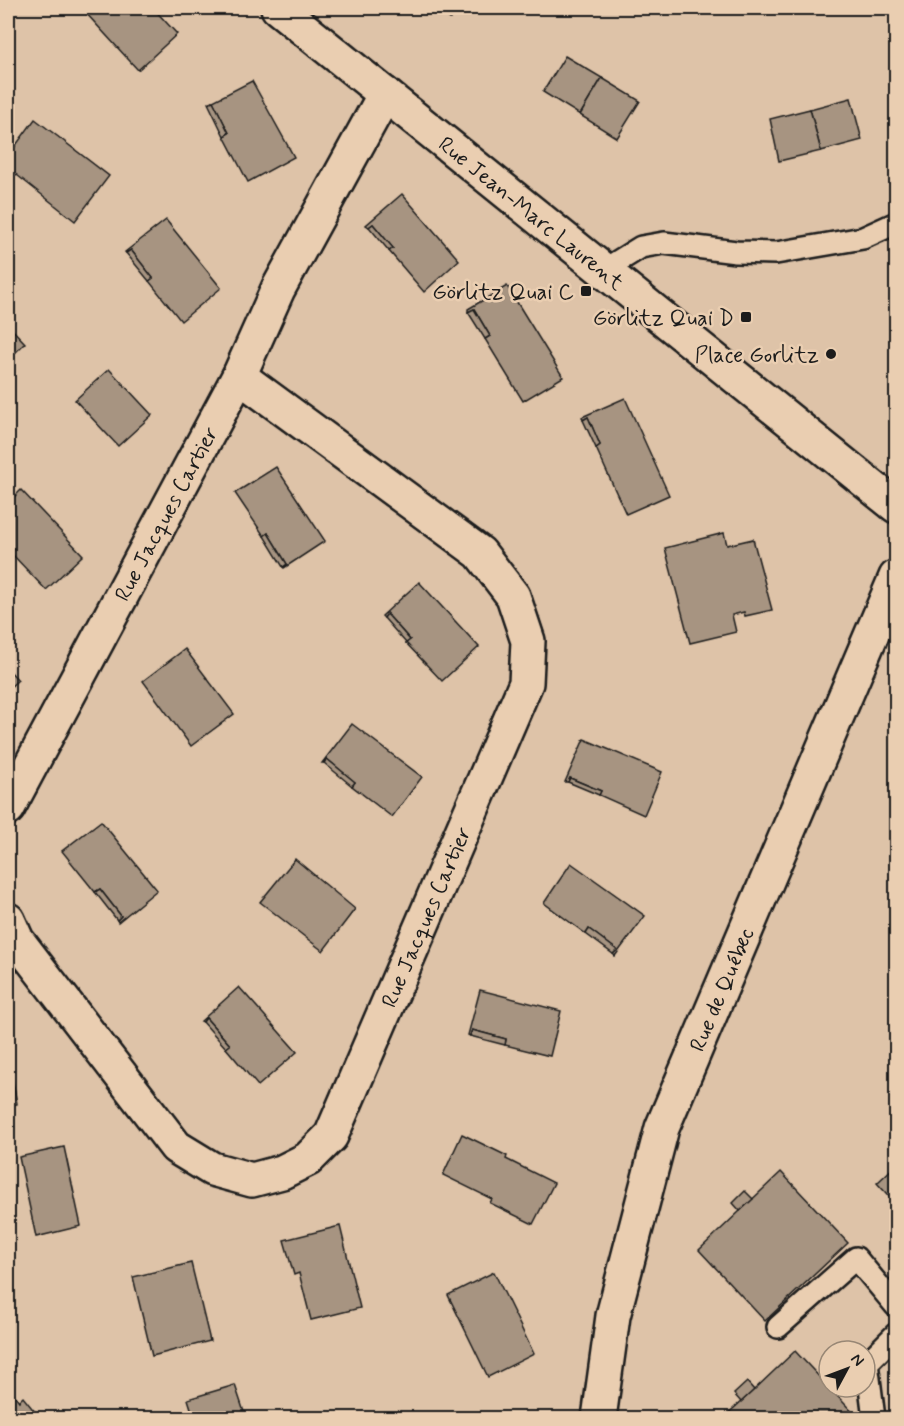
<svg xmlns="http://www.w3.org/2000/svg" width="904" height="1426" viewBox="0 0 904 1426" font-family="Mynerve,sans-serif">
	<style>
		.building { fill: #a79481; stroke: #1c1c1c; stroke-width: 1.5 }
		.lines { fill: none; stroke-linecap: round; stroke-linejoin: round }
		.service-casing { stroke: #1c1c1c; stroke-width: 26 }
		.minor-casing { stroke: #1c1c1c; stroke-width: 38 }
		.tertiary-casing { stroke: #1c1c1c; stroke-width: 38 }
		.service { stroke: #eaceb1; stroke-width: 21 }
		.minor { stroke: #eaceb1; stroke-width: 33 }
		.tertiary { stroke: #eaceb1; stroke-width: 33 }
		.poi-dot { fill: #1c1c1c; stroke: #eaceb1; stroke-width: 2 }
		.labels { text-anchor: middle; stroke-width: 5; stroke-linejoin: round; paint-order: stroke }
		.street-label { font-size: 22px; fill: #1c1c1c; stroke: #eaceb1 }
		.poi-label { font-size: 22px; fill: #1c1c1c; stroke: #eaceb1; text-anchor: end }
	</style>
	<rect width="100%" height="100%" fill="#dec3a8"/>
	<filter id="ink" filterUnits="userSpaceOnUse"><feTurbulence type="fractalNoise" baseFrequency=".0167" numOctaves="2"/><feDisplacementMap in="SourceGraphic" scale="12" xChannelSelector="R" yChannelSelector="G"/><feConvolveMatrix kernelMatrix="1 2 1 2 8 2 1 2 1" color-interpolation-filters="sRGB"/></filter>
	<g filter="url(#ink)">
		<g class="building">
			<path d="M90,8H153L177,34L138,70L85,12Z"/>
			<path d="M436,8H459L450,19Z"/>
			<path d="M565,56L602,78L580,115L543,92Z"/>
			<path d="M602,78L640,101L617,138L580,115Z"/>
			<path d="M252,81L294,157L248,182L224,136L229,133L213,101Z"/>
			<path d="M851,98L862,140L821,151L810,109Z"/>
			<path d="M213,101L229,133L224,136L208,103Z"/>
			<path d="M810,109L821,151L779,161L770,119Z"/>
			<path d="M35,119L109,176L75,221L8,168V156Z"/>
			<path d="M402,194L459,260L424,292L389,251L393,248L373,224L369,227L366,225Z"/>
			<path d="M166,220L221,288L181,321L149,281L153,278L131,250L126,253L125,252Z"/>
			<path d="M373,224L393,248L389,251L369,227Z"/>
			<path d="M131,250L153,278L149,281L126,253Z"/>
			<path d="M507,286L563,377L523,401L485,339L490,336L474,309L468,312V309Z"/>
			<path d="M474,309L490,336L485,339L468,312Z"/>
			<path d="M8,325L25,343L8,360Z"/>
			<path d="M109,369L152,415L118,446L75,400Z"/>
			<path d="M625,398L669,495L626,514L596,448L600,445L588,417L583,420L582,417Z"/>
			<path d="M588,417L600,445L596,448L583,420Z"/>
			<path d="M276,467L325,541L284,568L283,567L287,564L268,533L264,536L235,493Z"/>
			<path d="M21,490L83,555L46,590L11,553L14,549L8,543V503Z"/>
			<path d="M268,533L287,564L283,567L264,536Z"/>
			<path d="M724,533L727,545L753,539L772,610L745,616L744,612L732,615L736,632L690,643L665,548Z"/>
			<path d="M419,582L479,647L442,681L406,643L410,640L387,614L384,618L382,616Z"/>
			<path d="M387,614L410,640L406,643L384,618Z"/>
			<path d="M185,649L234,714L191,746L143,681Z"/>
			<path d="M8,669L18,680L8,689Z"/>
			<path d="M352,724L422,777L392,817L352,786L355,782L327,759L324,763H322Z"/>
			<path d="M584,739L662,772L644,815L599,795L601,791L570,778L568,782H565Z"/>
			<path d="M327,759L355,782L352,786L324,763Z"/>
			<path d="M570,778L601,791L599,795L568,782Z"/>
			<path d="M101,821L157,890L118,922L117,920L121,916L100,889L95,892L62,851Z"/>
			<path d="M295,859L355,909L323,951L260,902Z"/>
			<path d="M571,863L645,916L615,956L613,954L617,950L589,929L586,934L544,903Z"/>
			<path d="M100,889L121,916L117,920L95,892Z"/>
			<path d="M589,929L617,950L613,954L586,934Z"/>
			<path d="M239,987L297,1052L258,1086L226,1048L230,1045L206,1018L203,1022L201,1021Z"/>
			<path d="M480,990L561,1011L550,1056L505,1045L506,1039L472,1030L470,1036L468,1035Z"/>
			<path d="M206,1018L230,1045L226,1048L203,1022Z"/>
			<path d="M472,1030L506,1039L505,1045L470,1036Z"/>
			<path d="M8,1053L17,1104L8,1106Z"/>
			<path d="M462,1134L507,1156L506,1159L554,1183L533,1224L490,1203L492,1199L443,1175Z"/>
			<path d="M64,1147L81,1226L36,1237L19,1157Z"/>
			<path d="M896,1165V1204L877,1183Z"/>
			<path d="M781,1172L848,1243L765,1321L699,1250Z"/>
			<path d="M745,1191L753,1199L740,1211L733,1203Z"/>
			<path d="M340,1226L360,1308L311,1320L299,1273L294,1275L284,1240Z"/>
			<path d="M191,1263L210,1341L152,1356L133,1277Z"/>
			<path d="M494,1272L534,1354L488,1377L448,1295Z"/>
			<path d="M795,1351L858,1418H723L754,1390Z"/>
			<path d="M747,1382L754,1390L741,1402L734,1394Z"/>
			<path d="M235,1385L246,1418H194L188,1399Z"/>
			<path d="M10,1389L19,1401L23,1397L40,1418H8V1391Z"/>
		</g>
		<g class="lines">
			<g class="service-casing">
				<g id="service">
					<path d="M604,270L641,247L664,243L736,252L776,253L863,238L896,223"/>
					<path d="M778,1327L856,1258L896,1306"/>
					<path d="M874,1418L867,1363L896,1334"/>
				</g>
			</g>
			<g class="minor-casing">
				<g id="minor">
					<path id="s1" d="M8,808L239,376L278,289L385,94"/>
					<path id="s2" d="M8,920L17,940L176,1147L212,1169L252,1180L282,1172L308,1159L331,1136L526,683L528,641L513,596L480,553L239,376"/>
				</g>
			</g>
			<g class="tertiary-casing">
				<g id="tertiary">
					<path id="s3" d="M278,8L896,506"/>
					<path id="s4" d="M599,1418L613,1316L662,1128L896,577"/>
				</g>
			</g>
			<use href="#service" class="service"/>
			<use href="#minor" class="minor"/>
			<use href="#tertiary" class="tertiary"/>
		</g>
	</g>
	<g class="poi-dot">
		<rect x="580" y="285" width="12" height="12" rx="3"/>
		<rect x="740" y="311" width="12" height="12" rx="3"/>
		<circle cx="831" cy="354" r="6"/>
	</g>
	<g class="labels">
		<g class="street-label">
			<text dy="8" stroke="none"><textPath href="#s3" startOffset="326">Rue Jean-Marc Laurent</textPath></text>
			<text dy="8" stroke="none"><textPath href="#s1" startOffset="334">Rue Jacques Cartier</textPath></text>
			<text dy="8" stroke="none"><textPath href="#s2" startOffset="698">Rue Jacques Cartier</textPath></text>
			<text dy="8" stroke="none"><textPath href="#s4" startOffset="448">Rue de Québec</textPath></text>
		</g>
		<g class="poi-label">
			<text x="574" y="299">Görlitz Quai C</text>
			<text x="734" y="325">Görlitz Quai D</text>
			<text x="819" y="362">Place Gorlitz</text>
		</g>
	</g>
	<rect width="904" height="1426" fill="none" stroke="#eaceb1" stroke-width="30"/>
	<rect x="15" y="15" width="874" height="1396" fill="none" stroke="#1c1c1c" stroke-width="2" filter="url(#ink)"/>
	<g transform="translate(847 1369) rotate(49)"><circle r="28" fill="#eaceb1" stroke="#988775" stroke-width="1.5"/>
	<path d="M0-4.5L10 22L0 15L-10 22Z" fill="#1c1c1c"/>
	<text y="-9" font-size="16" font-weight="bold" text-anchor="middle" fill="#1c1c1c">N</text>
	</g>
</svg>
